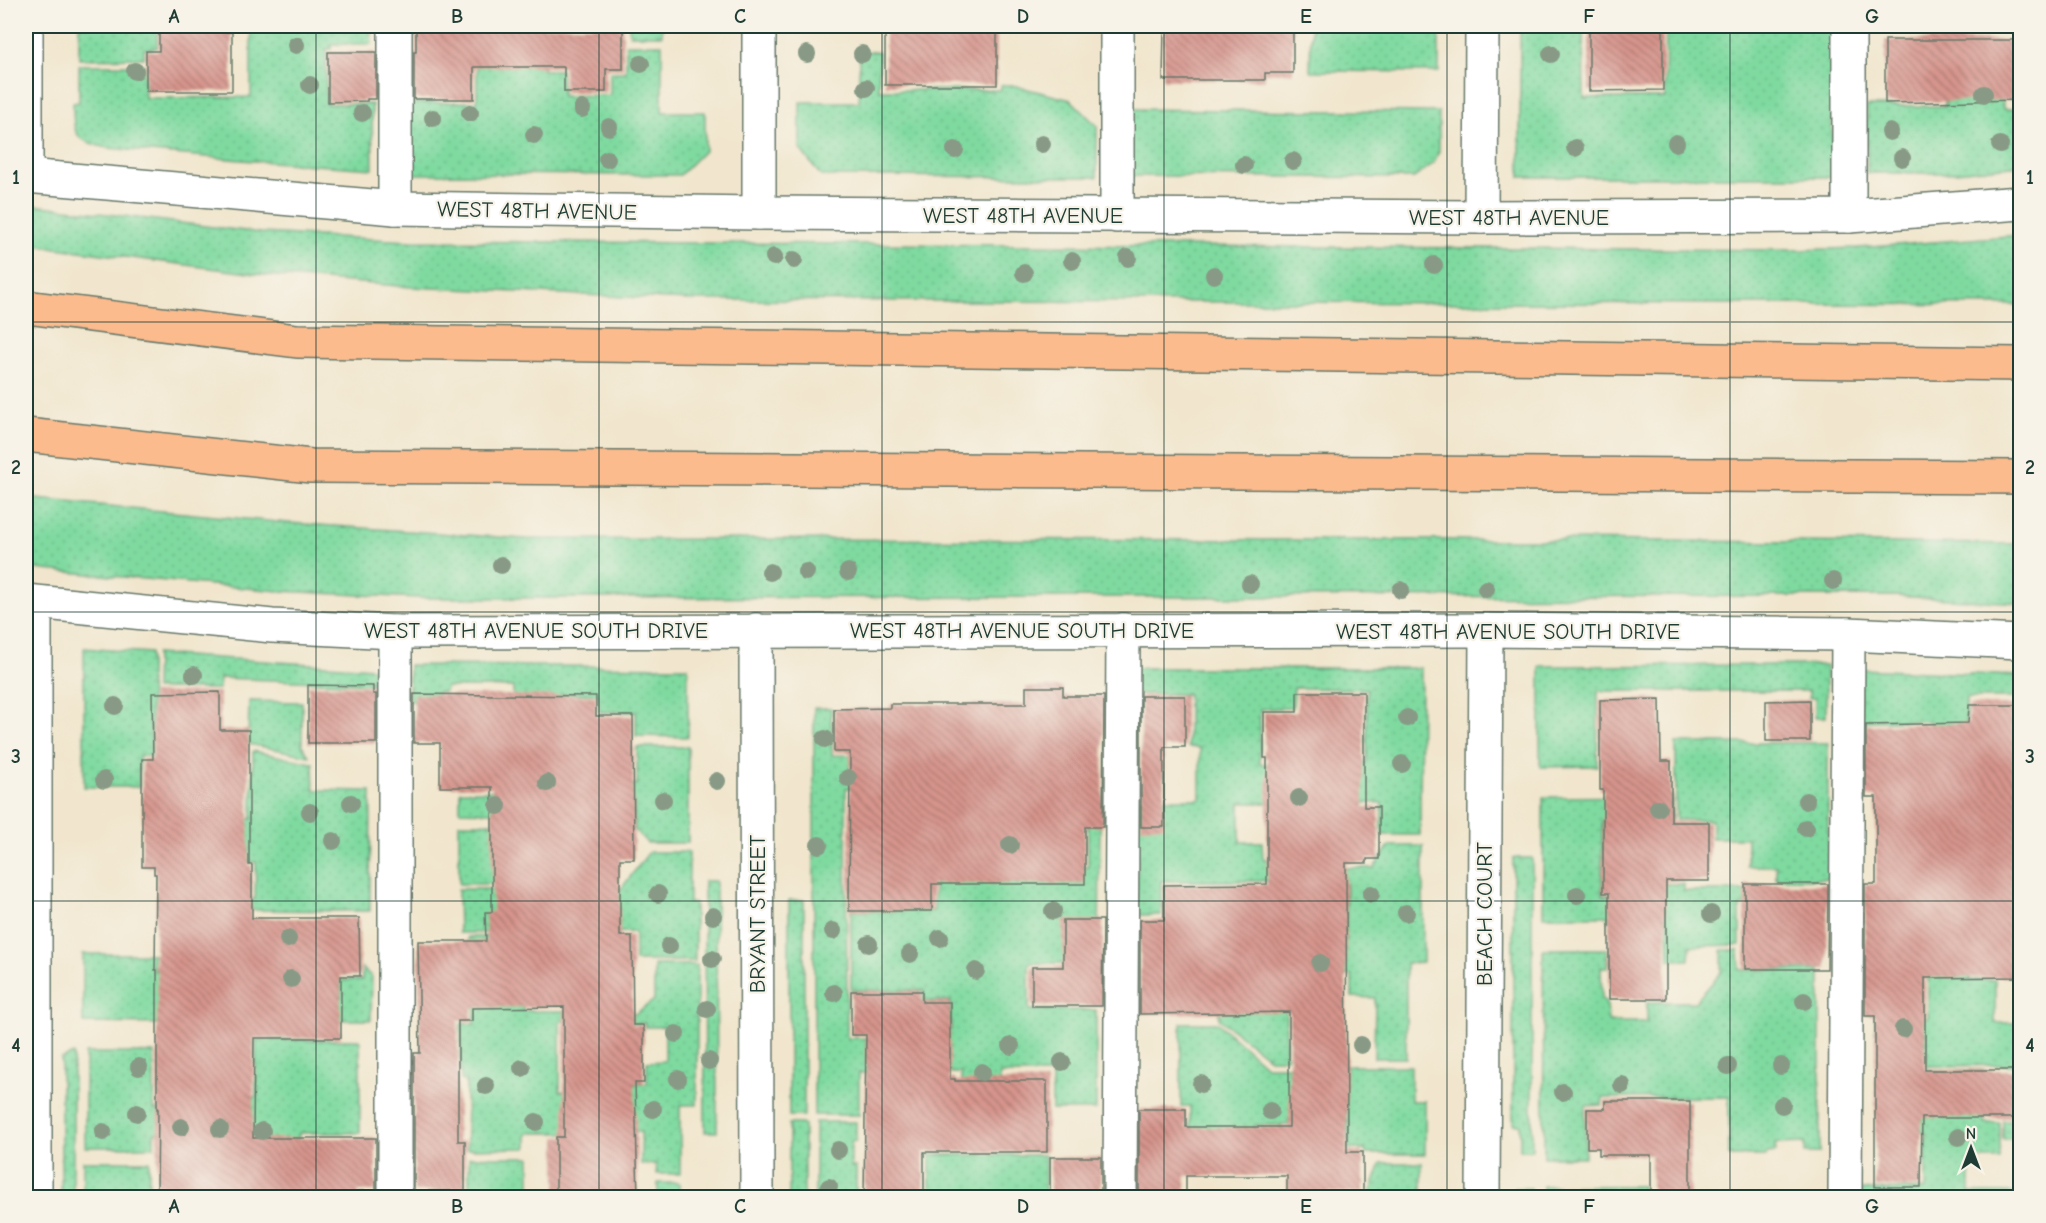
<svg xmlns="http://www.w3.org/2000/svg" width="2046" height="1223" viewBox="0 0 2046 1223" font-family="'Comic Neue',sans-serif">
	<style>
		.grass { fill: url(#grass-dots); stroke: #4f8c6a; stroke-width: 1.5 }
		.building { fill: url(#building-back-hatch) }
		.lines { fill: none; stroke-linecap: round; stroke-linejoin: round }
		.minor-casing { stroke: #68786a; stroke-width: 36 }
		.highway-casing { stroke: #68786a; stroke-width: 36 }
		.minor { stroke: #fff; stroke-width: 33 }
		.highway { stroke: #fbbb8d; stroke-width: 33 }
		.tree { fill: #889a85 }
		.grid { fill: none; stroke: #1f3d34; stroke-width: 1.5; stroke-opacity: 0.55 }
		.labels { text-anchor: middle; stroke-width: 4.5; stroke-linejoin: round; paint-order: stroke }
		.street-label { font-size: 22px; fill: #1f3d34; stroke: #f7f3e8 }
		.neatline { fill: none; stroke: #1f3d34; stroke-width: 2 }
		.grid-label { font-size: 20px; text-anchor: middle; font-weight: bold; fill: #1f3d34 }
	</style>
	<defs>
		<pattern id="grass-dots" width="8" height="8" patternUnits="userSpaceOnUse" patternTransform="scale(1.5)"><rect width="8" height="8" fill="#7fdaa0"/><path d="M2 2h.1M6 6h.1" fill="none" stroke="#6dbc8a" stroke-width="1.8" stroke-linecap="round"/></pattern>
		<pattern id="building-back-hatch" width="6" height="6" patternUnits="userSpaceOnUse" patternTransform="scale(1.5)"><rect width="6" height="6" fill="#d6948c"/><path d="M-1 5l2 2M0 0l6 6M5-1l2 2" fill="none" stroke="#ad7a73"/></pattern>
	</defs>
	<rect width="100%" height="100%" fill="#f7f3e8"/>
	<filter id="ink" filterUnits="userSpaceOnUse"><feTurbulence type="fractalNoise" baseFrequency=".0167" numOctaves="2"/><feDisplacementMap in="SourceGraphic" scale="12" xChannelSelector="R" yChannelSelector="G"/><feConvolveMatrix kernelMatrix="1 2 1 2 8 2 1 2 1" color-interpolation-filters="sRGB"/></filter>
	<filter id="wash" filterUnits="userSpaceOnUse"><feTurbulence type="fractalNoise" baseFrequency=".008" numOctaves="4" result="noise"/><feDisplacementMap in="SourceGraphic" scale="24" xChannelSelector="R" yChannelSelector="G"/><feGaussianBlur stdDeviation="1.35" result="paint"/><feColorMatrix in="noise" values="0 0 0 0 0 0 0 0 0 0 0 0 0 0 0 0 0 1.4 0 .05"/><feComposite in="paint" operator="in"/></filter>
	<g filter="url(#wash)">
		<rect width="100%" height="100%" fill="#f1e6cd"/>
		<g class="grass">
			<path d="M79,26H168V27H157V48L144,49V58L79,59Z"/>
			<path d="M251,26H370L372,44H331V49H326V104H372L373,169L240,160L107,148C75,140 73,136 73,103L79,102V65H144L145,98L251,97Z"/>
			<path d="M477,26H543V70H561L562,96L610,95V72H626V44H662V112H705V150L680,175L405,174L406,103L477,102Z"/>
			<path d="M629,26H662V35H630Z"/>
			<path d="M1311,26H1439V72L1310,71Z"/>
			<path d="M1520,26H1583L1584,98H1665L1666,26H1832V177H1520Z"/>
			<path d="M859,51L879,52V90H1001V85H1012L1071,100L1097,126V177L821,176L800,149V102H859Z"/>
			<path d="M1945,65H2003V109H2020V165L1947,173H1867V106H1945Z"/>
			<path d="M1129,109L1439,112V151L1434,163L1414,178L1129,176Z"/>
			<path d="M26,204L262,233L411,241L1796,250L1858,248L2020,235V305L689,300L411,287L263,275L26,244Z"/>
			<path d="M26,498L289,523L526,539L1553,540L2020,544V603L1894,596L420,598L279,591L44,570L26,567Z"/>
			<path d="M84,648L150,653L151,756H139V787H84Z"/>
			<path d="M156,654L373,668V684L220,678L219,689H155Z"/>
			<path d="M409,665L688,667V737L636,736V712H599L598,694H562L561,710L513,709V687H446L445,692H437V701H409Z"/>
			<path d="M1826,665V717H1815V698H1809V691H1598L1597,766L1540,767V666Z"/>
			<path d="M1131,668H1421L1420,835H1382V803H1359V763L1367,762V689L1294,688L1293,708L1260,709V763L1347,789V803H1240V842H1262L1263,859H1290V881H1161V915H1137L1138,799H1200V748L1188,747V694H1131Z"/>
			<path d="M1860,669L2020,676V698H1966V730L1931,760V721H1860Z"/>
			<path d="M249,701L302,702V745L309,756L248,744Z"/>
			<path d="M814,708H831L832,755L878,756L861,788H846L847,1038H866V1073H859V1115H814Z"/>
			<path d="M1676,743H1828V879H1776V866H1747V838H1712V820H1676Z"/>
			<path d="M637,747H688V843H647L635,830L634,804H610L543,884H459V823H493V812L460,811V791H512L562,785H637Z"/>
			<path d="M253,751L313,763L314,790L371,791L370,911L242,910L190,898L255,899L256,862H221V818L252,819Z"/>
			<path d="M1672,796V820L1602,821V895H1638V884H1684V891H1757V906H1740V945L1690,946L1689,960H1669L1668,921H1608L1607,916H1543V797Z"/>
			<path d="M1088,825H1100L1099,963H1029V1010H1096V1110H1052V1074H1000V1121H961V1073H870L936,1030H951V1001H924V990H851V911H934L935,852L1033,867H1088Z"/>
			<path d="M1389,846H1423V963H1406V1058H1374L1375,998L1352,997V975H1286V1058H1269L1219,1019V967L1197,941H1346L1347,883H1293V868H1374Z"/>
			<path d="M649,852H689V903H695V961H635V932L459,933L458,889H621Z"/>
			<path d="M1513,858H1532V1150H1520V1124H1513Z"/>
			<path d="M704,881H716L717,1132H705Z"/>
			<rect x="789" y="900" width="15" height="216"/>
			<path d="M468,937H524L523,1011H566V1021H560V1091L577,1092L608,1133H527V1148L467,1149L466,1081L461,1080V1024H475L474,969H468Z"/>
			<path d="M1543,949H1607V967H1601L1602,1000L1607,1001L1608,1022H1647V1002H1695L1722,972V950H1739L1740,970H1820V1153H1805V1143L1776,1144V1152L1767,1153L1766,1156H1729V1097L1603,1098L1602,1105L1585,1106V1157H1544Z"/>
			<path d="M83,954H153V971H175L311,997H341V980H362V968L372,977L371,1020H311L255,1025L83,1023Z"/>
			<path d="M654,965H697V1105H680V1174H657L656,1164H641V1132H616L621,1084H647V1062L665,1061V1027H645V1023H571V1014H635L654,1000Z"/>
			<path d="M1928,966H1970V980H1995V1023H2020V1047H2017V1065L1927,1066L1926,1032H1875V1019L1928,1018Z"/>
			<path d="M1181,1023H1218L1266,1066H1411V1101H1425V1154H1366L1365,1149H1349L1348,1120H1289L1288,1125H1255V1164L1190,1145V1106H1181Z"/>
			<path d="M256,1040H360V1133H299L298,1146L238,1145V1133H154V1147H85V1053H154V1110H234V1097H256Z"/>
			<path d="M73,1054V1197H61V1059Z"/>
			<path d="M1927,1070H1985V1123H2000V1159H1970V1193H2013V1197H1860V1190L1926,1189V1133L1919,1132Z"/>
			<rect x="2003" y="1121" width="17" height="18"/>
			<path d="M815,1122H856V1141L851,1142V1167H856V1197H815Z"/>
			<rect x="789" y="1124" width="15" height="73"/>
			<rect x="930" y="1155" width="115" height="42"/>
			<path d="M469,1157H530V1189H553V1197H464V1195L469,1194Z"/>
			<path d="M83,1161H149V1195L171,1196V1197H83Z"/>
			<path d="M1381,1163H1422V1197H1369Z"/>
			<rect x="658" y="1183" width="21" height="14"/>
			<rect x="1543" y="1186" width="99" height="11"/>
			<rect x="1515" y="1188" width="16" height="9"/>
		</g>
		<g id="blocks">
			<g class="building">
				<path d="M170,26H216V32H232V91H146V51H159V29H170Z"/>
				<path d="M546,26H623V69H606V92H564V67H474V99H414V52H416V27H546Z"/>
				<rect x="885" y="26" width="112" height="59"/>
				<path d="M1164,26H1293V73H1265V80H1163Z"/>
				<path d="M1589,26H1663V90L1589,91Z"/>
				<path d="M1885,40H2020V100L1885,103Z"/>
				<path d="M328,52H376V99H367V101L328,102Z"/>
				<path d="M308,685L373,686V694H376V743H308Z"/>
				<path d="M1026,687H1063V696H1104L1103,827H1085V884H932V911H849L850,752H834V709L890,708V704H1026Z"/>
				<path d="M220,692V730H249V865H252V918H359L360,976H341V1038H254L253,1138H376V1191H359V1197H174V1192H157L158,1109H157V970H155L156,874H154V867H142V759H153L152,693Z"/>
				<path d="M1297,692H1364V807H1379V859H1367V863H1346L1347,1152H1363V1193H1287V1176H1186V1197H1139V1109H1186V1127H1289V1012L1140,1014V920H1164V885L1267,884V758H1264V712H1297Z"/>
				<path d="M414,694L596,696V716H633L634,859H620V936H632L633,1025H643L644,1030V1083H635L638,1197H556V1137H564V1007L472,1008V1021H458V1141H465V1191H414V1053H420L418,941H486L485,912H492V787H440V743H414Z"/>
				<path d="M1141,696H1185V747H1164V827H1141Z"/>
				<path d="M1660,699L1661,761H1671V822H1709V881H1666V999H1609V893H1603V790H1600V700Z"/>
				<path d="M1810,700V741H1766V701Z"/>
				<path d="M1969,705H2020V977L1925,978V1070H2020V1118H1922L1921,1187H1875V1016H1865V884H1876V797H1866V725L1968,723Z"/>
				<path d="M1745,884H1828L1827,969H1745Z"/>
				<path d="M1063,920H1103L1102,1006H1032V967H1063Z"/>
				<path d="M851,991H922V1002H950V1079H955V1081H1047V1152H924V1197H864L866,1035H851Z"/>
				<path d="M1605,1101H1690V1197H1651V1155H1599V1148H1587V1109H1605Z"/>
				<rect x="1050" y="1157" width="51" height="40"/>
			</g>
		</g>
	</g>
	<g filter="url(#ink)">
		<use href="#blocks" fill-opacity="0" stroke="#68786a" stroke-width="1.5"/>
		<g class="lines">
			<g class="minor-casing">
				<g id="minor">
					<path d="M1117,26V216"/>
					<path d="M1849,26V216"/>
					<path d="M26,176L395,208L759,213L1481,217L1849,216L2020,203"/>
					<path d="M26,177V26"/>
					<path d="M395,208V26"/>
					<path d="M759,213V26"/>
					<path d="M1481,217L1482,26"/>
					<path d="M26,601L272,626L395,632L1486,630L1848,634L2020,642"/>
					<path d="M35,603V1198"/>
					<path d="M756,630L757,1198"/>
					<path d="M395,632V1198"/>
					<path d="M1120,1198L1123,630"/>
					<path d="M1483,1198L1486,630"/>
					<path d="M1845,1198L1848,634"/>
				</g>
			</g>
			<g class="highway-casing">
				<g id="highway">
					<path d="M26,307L297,341L2020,364"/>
					<path d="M26,435L311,466L2020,477"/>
				</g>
			</g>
			<use href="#minor" class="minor"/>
			<use href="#highway" class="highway"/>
		</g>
		<g class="tree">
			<circle cx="296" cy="45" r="9"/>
			<circle cx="807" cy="54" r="9"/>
			<circle cx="862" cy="54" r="9"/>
			<circle cx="1551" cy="54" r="9"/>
			<circle cx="641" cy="64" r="9"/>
			<circle cx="135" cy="71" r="9"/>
			<circle cx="310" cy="85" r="9"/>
			<circle cx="866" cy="88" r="9"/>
			<circle cx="1984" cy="94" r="9"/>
			<circle cx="582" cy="109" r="9"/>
			<circle cx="362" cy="113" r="9"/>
			<circle cx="470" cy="113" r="9"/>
			<circle cx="433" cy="118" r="9"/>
			<circle cx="609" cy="127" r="9"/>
			<circle cx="1890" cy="132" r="9"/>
			<circle cx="534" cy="135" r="9"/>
			<circle cx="1676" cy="143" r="9"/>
			<circle cx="1042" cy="144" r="9"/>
			<circle cx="2000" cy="145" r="9"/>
			<circle cx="1575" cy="148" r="9"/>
			<circle cx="955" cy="150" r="9"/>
			<circle cx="1902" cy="158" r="9"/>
			<circle cx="607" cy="159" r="9"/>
			<circle cx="1293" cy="161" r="9"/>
			<circle cx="1244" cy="165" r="9"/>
			<circle cx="774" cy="257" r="9"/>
			<circle cx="1128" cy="258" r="9"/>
			<circle cx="794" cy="260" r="9"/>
			<circle cx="1072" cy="261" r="9"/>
			<circle cx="1434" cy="265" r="9"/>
			<circle cx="1024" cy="273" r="9"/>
			<circle cx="1214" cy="275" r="9"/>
			<circle cx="501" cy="565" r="9"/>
			<circle cx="770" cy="572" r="9"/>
			<circle cx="806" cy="572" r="9"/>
			<circle cx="848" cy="572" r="9"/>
			<circle cx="1833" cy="581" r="9"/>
			<circle cx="1250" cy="584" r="9"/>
			<circle cx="1486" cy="589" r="9"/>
			<circle cx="1401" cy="590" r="9"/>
			<circle cx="194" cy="675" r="9"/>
			<circle cx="115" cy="706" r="9"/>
			<circle cx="1407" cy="718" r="9"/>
			<circle cx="825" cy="739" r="9"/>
			<circle cx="1402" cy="764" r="9"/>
			<circle cx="848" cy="778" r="9"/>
			<circle cx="104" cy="780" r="9"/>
			<circle cx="717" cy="781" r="9"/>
			<circle cx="547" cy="783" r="9"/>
			<circle cx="1299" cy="798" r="9"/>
			<circle cx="663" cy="800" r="9"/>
			<circle cx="1806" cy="801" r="9"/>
			<circle cx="351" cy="803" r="9"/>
			<circle cx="498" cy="806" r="9"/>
			<circle cx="1658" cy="808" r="9"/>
			<circle cx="310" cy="812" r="9"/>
			<circle cx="1806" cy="828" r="9"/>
			<circle cx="333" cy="841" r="9"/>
			<circle cx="819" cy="845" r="9"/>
			<circle cx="1010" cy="845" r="9"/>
			<circle cx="658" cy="894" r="9"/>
			<circle cx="1371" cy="894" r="9"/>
			<circle cx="1577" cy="895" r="9"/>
			<circle cx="1053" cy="911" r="9"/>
			<circle cx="1406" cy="913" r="9"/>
			<circle cx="1711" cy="914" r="9"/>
			<circle cx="713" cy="916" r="9"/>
			<circle cx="833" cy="931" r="9"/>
			<circle cx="940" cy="938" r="9"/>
			<circle cx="288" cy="939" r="9"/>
			<circle cx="869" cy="944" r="9"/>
			<circle cx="669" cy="946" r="9"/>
			<circle cx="910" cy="954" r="9"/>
			<circle cx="712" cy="959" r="9"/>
			<circle cx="1320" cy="963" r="9"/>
			<circle cx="976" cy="971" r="9"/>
			<circle cx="291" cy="979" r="9"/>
			<circle cx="834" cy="993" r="9"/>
			<circle cx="1804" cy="1001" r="9"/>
			<circle cx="707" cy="1009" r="9"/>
			<circle cx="1903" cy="1029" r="9"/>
			<circle cx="676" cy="1034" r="9"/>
			<circle cx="1361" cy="1045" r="9"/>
			<circle cx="1011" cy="1046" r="9"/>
			<circle cx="709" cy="1061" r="9"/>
			<circle cx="1062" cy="1062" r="9"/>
			<circle cx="1728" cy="1066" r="9"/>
			<circle cx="1781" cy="1066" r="9"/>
			<circle cx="139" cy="1067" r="9"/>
			<circle cx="522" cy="1068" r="9"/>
			<circle cx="982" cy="1072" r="9"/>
			<circle cx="678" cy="1079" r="9"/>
			<circle cx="1201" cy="1084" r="9"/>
			<circle cx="1622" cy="1085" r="9"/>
			<circle cx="486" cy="1086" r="9"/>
			<circle cx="1563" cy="1092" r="9"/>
			<circle cx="1782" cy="1105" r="9"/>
			<circle cx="653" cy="1109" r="9"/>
			<circle cx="1270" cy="1111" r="9"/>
			<circle cx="137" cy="1113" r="9"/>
			<circle cx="536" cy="1122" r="9"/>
			<circle cx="181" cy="1127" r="9"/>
			<circle cx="220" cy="1129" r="9"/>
			<circle cx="262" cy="1131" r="9"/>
			<circle cx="103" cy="1132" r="9"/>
			<circle cx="1958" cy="1137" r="9"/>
			<circle cx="838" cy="1150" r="9"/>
			<circle cx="829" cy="1187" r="9"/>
		</g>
	</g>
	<path class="grid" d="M316,26V1198M599,26V1198M882,26V1198M1164,26V1198M1447,26V1198M1730,26V1198M26,322H2020M26,612H2020M26,901H2020"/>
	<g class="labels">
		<g class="street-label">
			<text transform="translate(537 210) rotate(1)" y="8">WEST 48TH AVENUE</text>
			<text x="1023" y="223">WEST 48TH AVENUE</text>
			<text x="1509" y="225">WEST 48TH AVENUE</text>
			<text x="536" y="638">WEST 48TH AVENUE SOUTH DRIVE</text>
			<text x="1022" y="638">WEST 48TH AVENUE SOUTH DRIVE</text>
			<text x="1508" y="639">WEST 48TH AVENUE SOUTH DRIVE</text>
			<text transform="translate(757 914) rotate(-90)" y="8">BRYANT STREET</text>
			<text transform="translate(1484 914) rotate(-90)" y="8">BEACH COURT</text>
		</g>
	</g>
	<rect width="2046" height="1223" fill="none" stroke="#f7f3e8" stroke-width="66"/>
	<g transform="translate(1971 1148)" stroke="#f7f3e8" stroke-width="4.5" paint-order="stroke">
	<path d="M0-4.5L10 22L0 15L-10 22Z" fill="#1f3d34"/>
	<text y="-9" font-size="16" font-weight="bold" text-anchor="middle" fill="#1f3d34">N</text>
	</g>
	<rect x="33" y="33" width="1980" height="1157" class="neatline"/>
	<g class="grid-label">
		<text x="174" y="23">A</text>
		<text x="457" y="23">B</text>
		<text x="740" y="23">C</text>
		<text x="1023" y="23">D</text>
		<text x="1306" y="23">E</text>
		<text x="1589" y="23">F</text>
		<text x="1872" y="23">G</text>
		<text x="16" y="184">1</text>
		<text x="2030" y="184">1</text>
		<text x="16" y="474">2</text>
		<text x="2030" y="474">2</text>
		<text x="16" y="763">3</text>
		<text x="2030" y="763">3</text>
		<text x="16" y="1052">4</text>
		<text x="2030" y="1052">4</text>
		<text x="174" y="1213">A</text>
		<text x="457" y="1213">B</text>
		<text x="740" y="1213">C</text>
		<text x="1023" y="1213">D</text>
		<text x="1306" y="1213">E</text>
		<text x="1589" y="1213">F</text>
		<text x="1872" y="1213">G</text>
	</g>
</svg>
